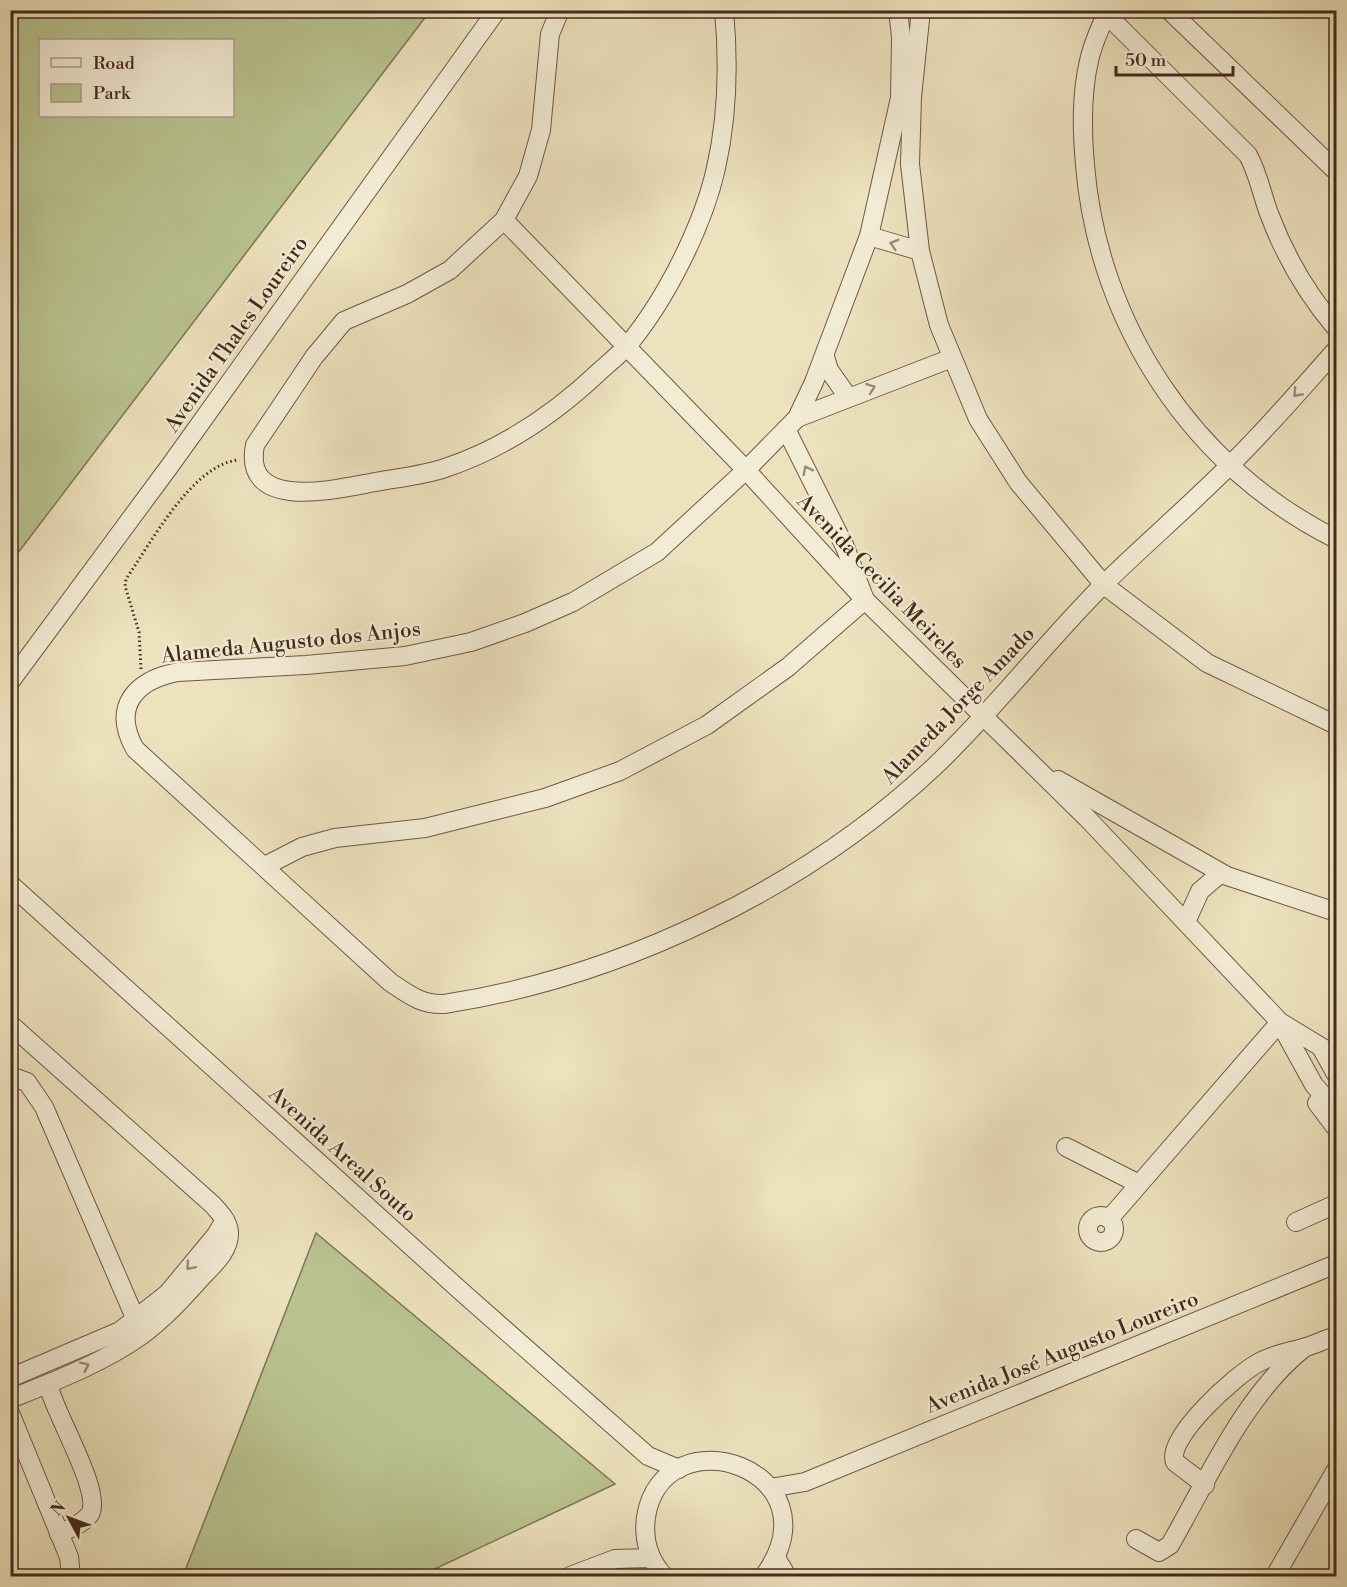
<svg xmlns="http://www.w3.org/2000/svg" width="1347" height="1587" viewBox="0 0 1347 1587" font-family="'Libre Bodoni',serif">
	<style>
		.green { fill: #b9c391; stroke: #7e7656; stroke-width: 1.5; fill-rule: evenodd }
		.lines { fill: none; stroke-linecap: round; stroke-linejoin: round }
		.street-casing { stroke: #6e5844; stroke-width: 20 }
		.path { stroke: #442a1b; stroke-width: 3; stroke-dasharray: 1.5 3; stroke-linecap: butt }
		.street { stroke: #f3ecd5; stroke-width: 18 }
		.oneway { stroke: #9c8b78 }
		.labels { text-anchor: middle; stroke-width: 4.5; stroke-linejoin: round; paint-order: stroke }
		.street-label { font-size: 21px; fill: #442a1b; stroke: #f3ecd5 }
	</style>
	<rect width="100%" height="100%" fill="#ede2be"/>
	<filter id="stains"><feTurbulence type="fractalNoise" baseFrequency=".00333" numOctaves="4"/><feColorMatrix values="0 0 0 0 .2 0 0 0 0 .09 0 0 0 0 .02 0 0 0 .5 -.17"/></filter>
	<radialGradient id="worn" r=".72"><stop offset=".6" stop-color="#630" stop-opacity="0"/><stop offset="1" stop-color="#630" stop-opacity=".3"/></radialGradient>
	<g class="green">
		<path d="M11,10L430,11L11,562L10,11ZM40,40H232V116H40Z"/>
		<path d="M316,1233L615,1484L420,1576H183Z"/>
	</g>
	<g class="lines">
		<g class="street-casing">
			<g id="street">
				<path d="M560,10L550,34L541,130L528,176L504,220L450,270L407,294L344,321L314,357L255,445C242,511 333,490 370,483C395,478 422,476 445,468C505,448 556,413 601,370C610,362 620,354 628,345C666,299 703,226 716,168C728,115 729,64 724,10"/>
				<path d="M898,10L901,37L900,98L869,236L814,382L797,418L746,470L657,552L573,602L525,623L471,642L405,656L306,665L178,672C136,680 111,706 135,749L390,982C408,994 421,1005 444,1004C620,977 804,889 934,767C994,710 1045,643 1104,584C1145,544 1188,507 1228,467C1266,430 1301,389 1336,350"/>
				<path d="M921,10L912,97L910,164L920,251L939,325L978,419L1018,482L1104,585L1207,663L1336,725"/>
				<path d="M1102,10L1248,155C1259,175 1262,196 1270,216C1286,258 1307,294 1336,328"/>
				<path d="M1169,10L1336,171"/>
				<path d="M1106,14C1100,29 1092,45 1089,61C1081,95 1082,130 1085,165C1098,324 1193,468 1336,539"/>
				<path d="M504,220L746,470L865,600L1087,818L1280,1022L1336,1056"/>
				<path d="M869,236L920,251"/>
				<path d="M825,357L829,370L848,397"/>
				<path d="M797,418L952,358"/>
				<path d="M10,682L169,467L497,10"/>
				<path d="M1058,780L1227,876L1336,912"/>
				<path d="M265,866L302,847L335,838L425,828L545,798L620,771L707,725L788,667L865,600L845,547L786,429"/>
				<path d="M10,884L463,1293L648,1456L679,1469"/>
				<path d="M1186,922L1200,891L1221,873"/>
				<path d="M10,1024L213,1205C220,1213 228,1221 229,1232C230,1251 213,1265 201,1278C183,1298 164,1319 142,1335C103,1363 55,1381 10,1399"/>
				<path d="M1282,1027L1314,1085L1336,1110"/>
				<path d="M1322,1049L1336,1074"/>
				<path d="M10,1076L27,1082L44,1107L142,1334"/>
				<path d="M1317,1103L1336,1128"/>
				<path d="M1066,1147L1139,1184"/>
				<circle cx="1101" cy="1229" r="13"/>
				<path d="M1109,1219L1280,1022"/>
				<path d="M1296,1222L1336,1204"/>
				<path d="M10,1378L120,1331L168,1293L216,1235L225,1220"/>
				<path d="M48,1384C54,1413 103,1492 90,1514C83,1524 70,1528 59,1534"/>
				<path d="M10,1413L69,1557L71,1576"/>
				<path d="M1205,1485L1175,1462C1165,1438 1237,1374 1258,1363C1273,1354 1290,1352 1306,1347C1316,1344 1326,1339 1336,1336"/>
				<path d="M770,1488L805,1482L1336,1264"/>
				<path d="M1136,1539L1159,1552L1170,1545C1207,1481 1245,1394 1304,1348"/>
				<path d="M776,1558L787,1576"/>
				<path d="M570,1576L615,1559L651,1558"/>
				<path d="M664,1576C649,1560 643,1539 646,1517C663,1411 841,1469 764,1576"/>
				<path d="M1275,1576L1336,1470"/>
			</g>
		</g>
		<path class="path" d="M141,669L139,632L125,586L126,579C151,543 192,465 238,460"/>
		<use href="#street" class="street"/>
	</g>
	<defs><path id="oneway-chevron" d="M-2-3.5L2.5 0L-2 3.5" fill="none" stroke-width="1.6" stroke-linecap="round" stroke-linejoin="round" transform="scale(1.5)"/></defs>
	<g class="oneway">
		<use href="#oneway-chevron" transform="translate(894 244) rotate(-163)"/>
		<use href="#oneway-chevron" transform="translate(871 388) rotate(-20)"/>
		<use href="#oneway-chevron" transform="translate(1297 393) rotate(133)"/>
		<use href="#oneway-chevron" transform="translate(807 470) rotate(-117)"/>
		<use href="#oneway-chevron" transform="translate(190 1266) rotate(130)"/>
		<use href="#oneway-chevron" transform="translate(85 1366) rotate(-26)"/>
	</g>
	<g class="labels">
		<g class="street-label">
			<text transform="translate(236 334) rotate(-55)" y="7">Avenida Thales Loureiro</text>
			<text transform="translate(882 581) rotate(46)" y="7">Avenida Cecilia Meireles</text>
			<text transform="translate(291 642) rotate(-6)" y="7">Alameda Augusto dos Anjos</text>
			<text transform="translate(958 705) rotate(-46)" y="7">Alameda Jorge Amado</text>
			<text transform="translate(343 1154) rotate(42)" y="7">Avenida Areal Souto</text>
			<text transform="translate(1062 1352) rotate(-22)" y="7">Avenida José Augusto Loureiro</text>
		</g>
	</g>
	<rect width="1347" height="1587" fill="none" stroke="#ede2be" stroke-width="36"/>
	<rect x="12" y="12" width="1323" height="1563" fill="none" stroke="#442a1b" stroke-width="3"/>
	<rect x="18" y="18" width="1311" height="1551" fill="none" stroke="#442a1b" stroke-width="1.5"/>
	<rect x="39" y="39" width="195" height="78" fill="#f3ecd5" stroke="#ad9e8b" stroke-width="1.5"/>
	<rect x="51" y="58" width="30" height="9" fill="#f3ecd5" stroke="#ad9e8b" stroke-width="1.5"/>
	<text x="93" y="69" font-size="18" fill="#442a1b">Road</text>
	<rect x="51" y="84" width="30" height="18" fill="#b9c391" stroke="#ad9e8b" stroke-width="1.5"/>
	<text x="93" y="99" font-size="18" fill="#442a1b">Park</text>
	<g transform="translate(69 1518) rotate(311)" stroke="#f3ecd5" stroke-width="4.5" paint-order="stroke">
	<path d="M0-4.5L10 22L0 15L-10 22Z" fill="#442a1b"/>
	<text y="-9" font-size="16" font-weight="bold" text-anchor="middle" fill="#442a1b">N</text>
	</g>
	<path d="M1116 66v9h117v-9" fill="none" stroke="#442a1b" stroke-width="3"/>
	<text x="1125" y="66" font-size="18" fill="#442a1b" stroke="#f3ecd5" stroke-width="4.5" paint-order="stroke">50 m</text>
	<rect width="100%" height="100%" filter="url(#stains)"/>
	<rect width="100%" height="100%" fill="url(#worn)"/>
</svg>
